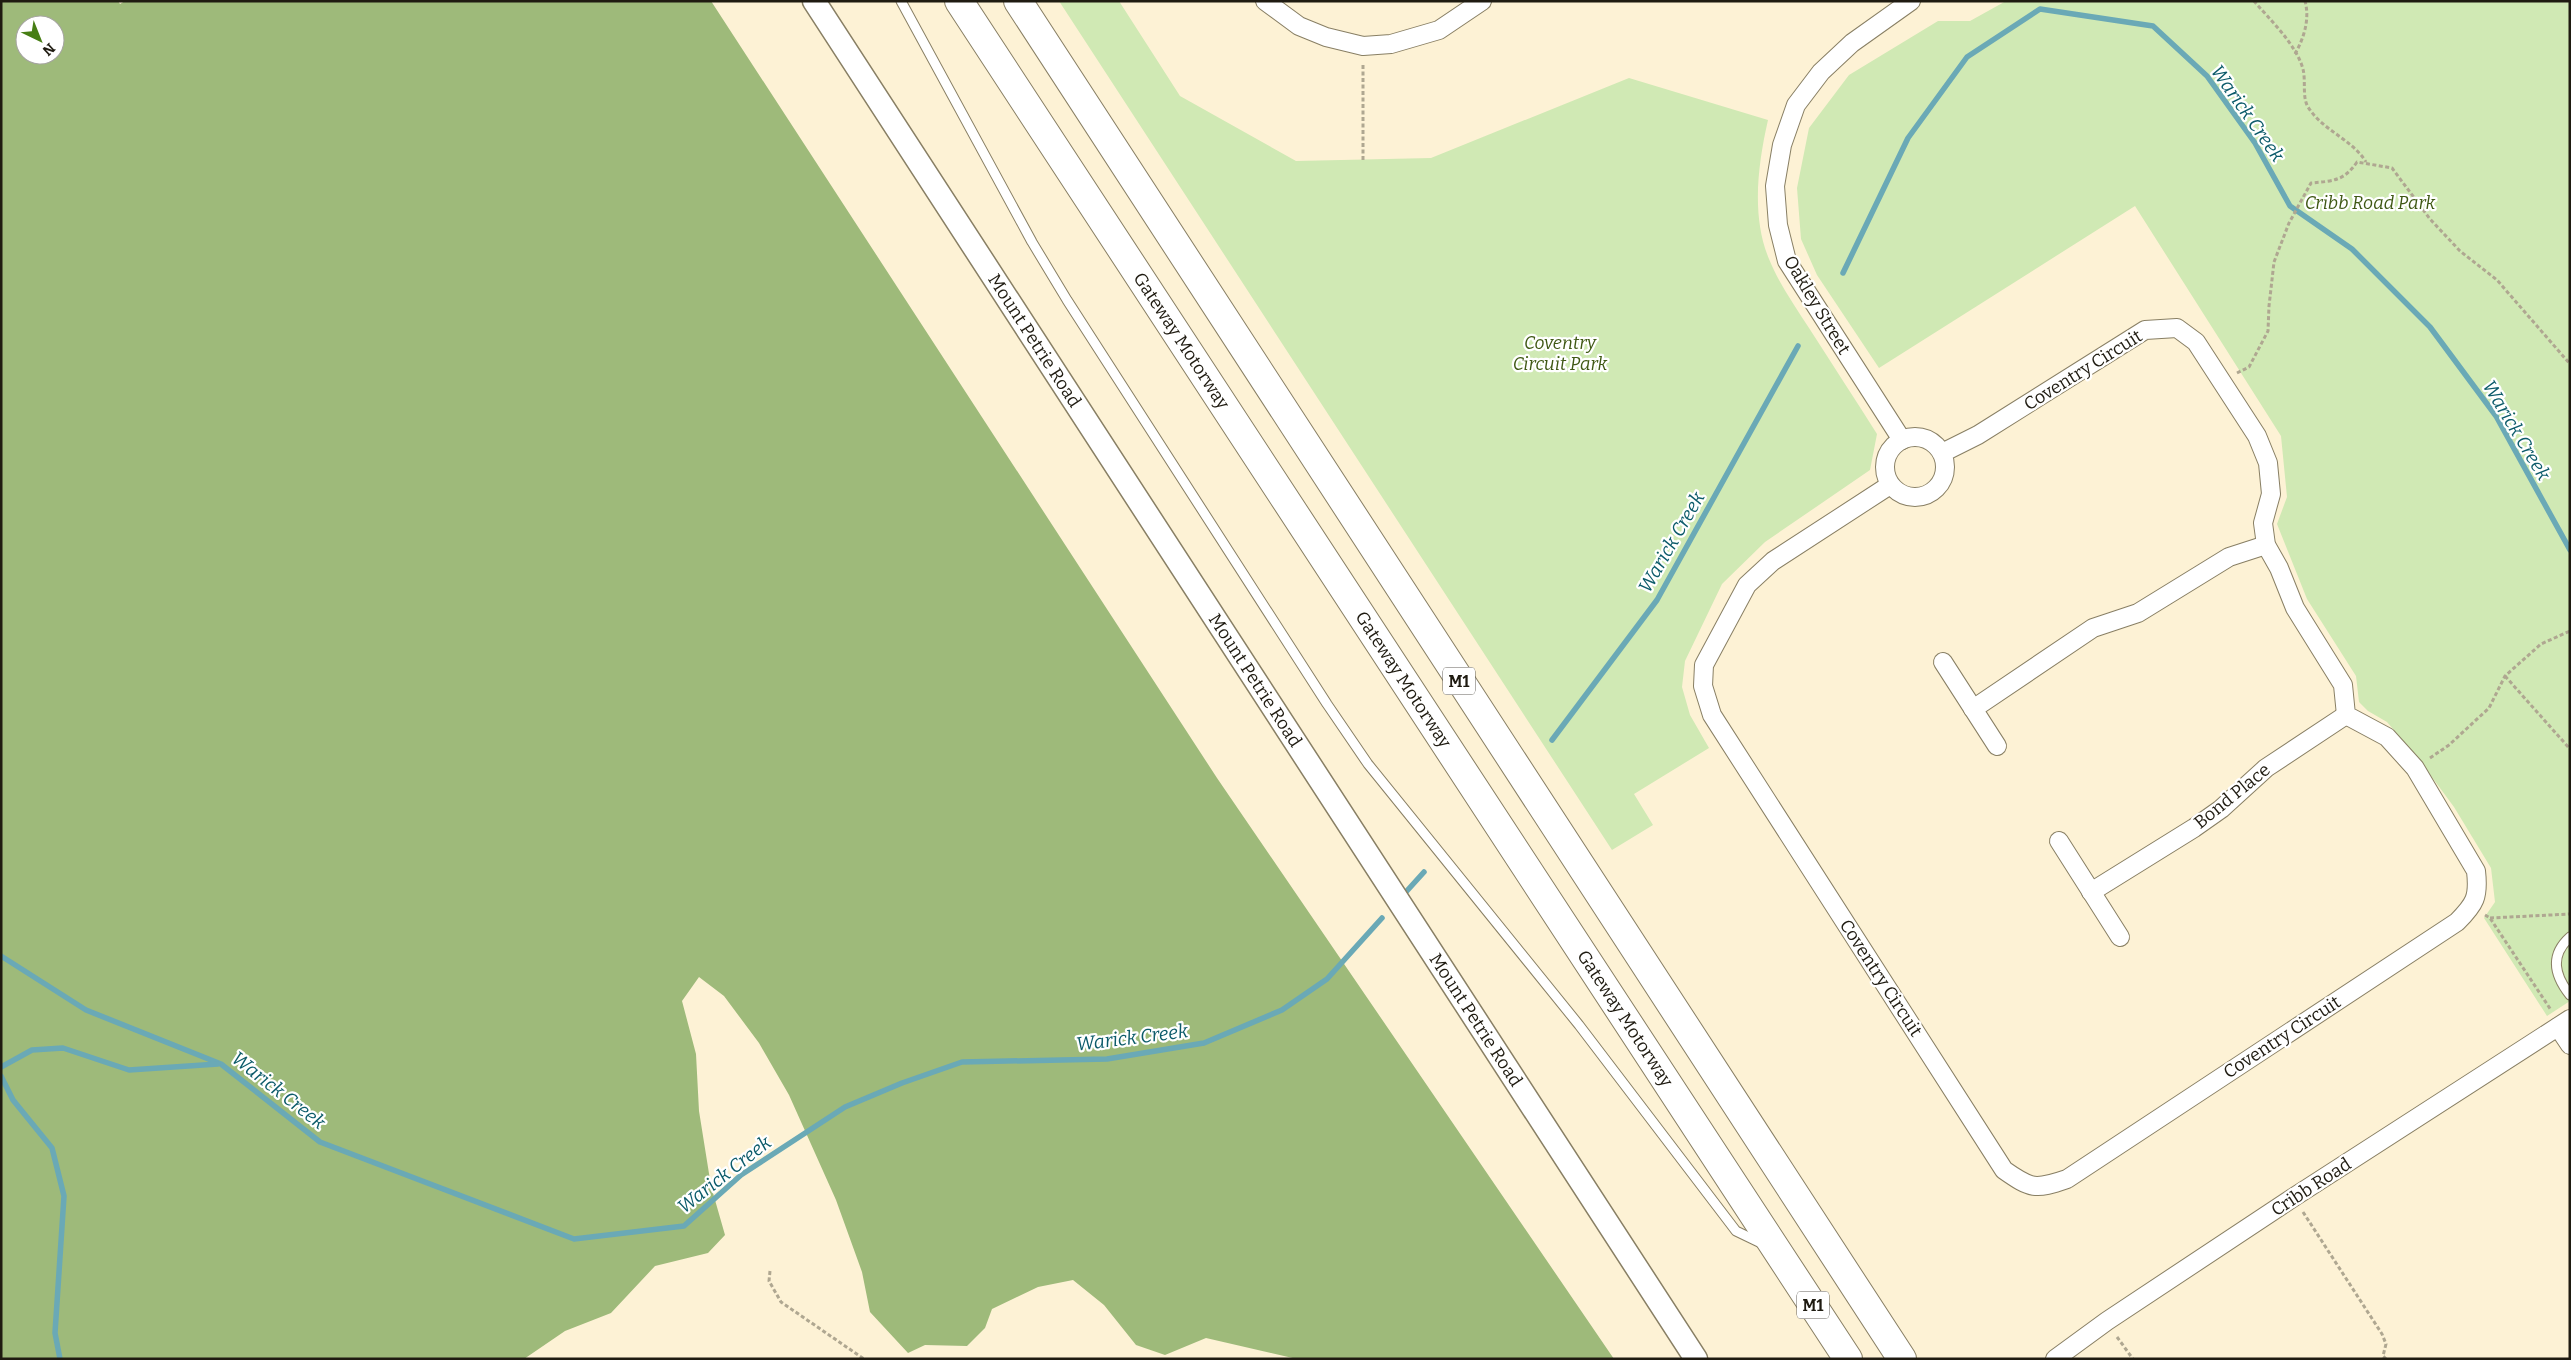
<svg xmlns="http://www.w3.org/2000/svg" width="2571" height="1360" viewBox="0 0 2571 1360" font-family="Bitter,serif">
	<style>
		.green { fill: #d0e9b4 }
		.forest { fill: #9eba7a; fill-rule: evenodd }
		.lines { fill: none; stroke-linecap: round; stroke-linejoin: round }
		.stream { stroke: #6aa9b6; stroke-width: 5.5 }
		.service-casing { stroke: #887f64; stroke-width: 11 }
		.minor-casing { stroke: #887f64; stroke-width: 20 }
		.tertiary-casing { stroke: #887f64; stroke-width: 25 }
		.motorway-casing { stroke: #887f64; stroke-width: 30 }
		.path { stroke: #afa791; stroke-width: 3; stroke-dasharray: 4 2.5; stroke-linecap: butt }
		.service { stroke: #fff; stroke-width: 9 }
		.minor { stroke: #fff; stroke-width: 18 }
		.tertiary { stroke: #fff; stroke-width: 22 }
		.motorway { stroke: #fff; stroke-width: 28 }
		.labels { text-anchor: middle; stroke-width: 4.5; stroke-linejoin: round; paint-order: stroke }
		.shield { fill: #fff; stroke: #625f58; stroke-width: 1 }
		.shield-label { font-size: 16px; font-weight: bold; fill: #1f1b11 }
		.park-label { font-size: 18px; font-style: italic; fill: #3f5814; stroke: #fff }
		.street-label { font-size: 18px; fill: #1f1b11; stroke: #fff }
		.water-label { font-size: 19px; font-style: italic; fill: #0c5b6a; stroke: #fff }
	</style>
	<rect width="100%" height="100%" fill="#fdf2d5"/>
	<g class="green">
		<path d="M1059,1H1119L1180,96L1296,161L1431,158L1629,78L1768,120C1758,164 1751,216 1769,259C1779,284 1795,306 1809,328C1832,364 1855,399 1877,434L1870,470L1765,542L1722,584L1685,661L1682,687L1690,715L1709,748L1634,794L1653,825L1612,850Z"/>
		<path d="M2006,1H2570V1001L2547,1016L2484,918L2495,902L2491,868L2454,807L2417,757L2387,722L2368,711L2359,702L2356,676L2307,599L2277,524L2287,497L2281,436L2135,206L1879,368L1817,275L1801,239L1797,188L1809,128L1849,75L1938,21H1970Z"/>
	</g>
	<path class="forest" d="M1,1H118L120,4L125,1H711L1217,778L1614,1359H1297L1206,1338L1165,1355L1136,1345L1104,1305L1073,1280L1038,1287L992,1309L985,1328L967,1346L925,1345L908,1353L870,1312L862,1272L836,1200L789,1095L759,1043L724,996L699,977L682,1001L696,1054L699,1111L711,1186L725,1235L708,1253L655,1266L611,1313L565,1331L524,1359H1ZM25,25H55V55H25Z"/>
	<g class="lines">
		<g class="stream">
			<path d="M1843,273L1908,138L1967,57L2040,9L2153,26L2207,76L2255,143L2290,206L2352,249L2430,327L2496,416L2570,550"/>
			<path d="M1552,740L1657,600L1798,346"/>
			<path d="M1405,893L1424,872"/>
			<path d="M1,956L86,1010L221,1064L320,1142L574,1239L684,1226L741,1175L845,1107L902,1083L962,1062L1107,1059L1204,1043L1282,1010L1327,979L1382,918"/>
			<path d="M1,1067L32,1050L63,1048L129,1070L218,1064"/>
			<path d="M1,1076L13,1100L52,1148L64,1196L55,1333L60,1359"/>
		</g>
		<g class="service-casing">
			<g id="service">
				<path d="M901,1L1032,242L1067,300L1327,704L1368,764L1579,1025L1736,1231L1763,1244"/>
				<path d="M2570,937C2549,956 2555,976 2570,995"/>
			</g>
		</g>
		<g class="minor-casing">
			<g id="minor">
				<path d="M1265,1L1299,26L1326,37L1363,46L1391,44L1439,30L1482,1"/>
				<circle cx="1915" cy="467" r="30"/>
				<path d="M1902,440L1787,261L1778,225L1775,186L1782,145L1796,105L1821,72L1852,43L1911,1"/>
				<path d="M1890,485L1773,561L1747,585L1704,665L1703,686L1712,715L2004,1170C2031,1189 2035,1190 2067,1179L2457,922C2475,904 2479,897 2476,871L2415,768L2387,737L2346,715L2343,685L2295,608L2279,568L2266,545L2263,523L2271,494L2268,463L2257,436L2196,342L2177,328L2145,330L1978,435L1942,453"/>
				<path d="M1943,662L1997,746"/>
				<path d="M1973,709L2093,628L2138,613L2229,557L2266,545"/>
				<path d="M2059,841L2120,937"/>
				<path d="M2091,892L2194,828L2221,809L2266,768L2346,715"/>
				<path d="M2558,1027L2570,1045"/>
				<path d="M2055,1359L2107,1321L2294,1197L2570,1019"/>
			</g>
		</g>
		<g class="tertiary-casing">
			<g id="tertiary">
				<path id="s1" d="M814,1L1696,1359"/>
			</g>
		</g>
		<g class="motorway-casing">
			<g id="motorway">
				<path id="s2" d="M959,1L1848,1359"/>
				<path d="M1018,1L1902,1359"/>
			</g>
		</g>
		<g class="path">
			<path d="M2254,1C2270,20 2296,44 2303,69C2306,81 2302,97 2308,107C2323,131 2352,139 2366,162"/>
			<path d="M2295,54C2304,38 2310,19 2305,1"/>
			<path d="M1363,160V64"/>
			<path d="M2237,373L2249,367L2268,331L2269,306L2274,262L2289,223L2311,183C2333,181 2344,181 2357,162L2392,168L2430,219L2460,251L2497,280L2570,364"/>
			<path d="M2505,676L2570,749"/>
			<path d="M2430,758L2449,745L2489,708L2505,676L2541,644L2570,631"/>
			<path d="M2485,915L2490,918L2551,1010"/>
			<path d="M2490,918L2570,914"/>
			<path d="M2303,1212L2382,1334L2386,1344L2383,1356L2386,1359"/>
			<path d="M770,1271L769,1281L781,1302L864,1359"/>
			<path d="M2117,1337L2133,1359"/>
		</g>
		<use href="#service" class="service"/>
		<use href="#minor" class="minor"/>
		<use href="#tertiary" class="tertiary"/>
		<use href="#motorway" class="motorway"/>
	</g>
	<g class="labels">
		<g class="shield">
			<rect x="1443" y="667.5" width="32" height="27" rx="4"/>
			<rect x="1797" y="1291.5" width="32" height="27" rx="4"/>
		</g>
		<g class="shield-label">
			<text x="1459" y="687">M1</text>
			<text x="1813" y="1311">M1</text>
		</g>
		<g class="park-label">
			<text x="2370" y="209">Cribb Road Park</text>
			<text x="1560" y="349">Coventry<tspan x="1560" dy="21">Circuit Park</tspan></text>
		</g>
		<g class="street-label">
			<text transform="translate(1817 305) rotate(59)" y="6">Oakley Street</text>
			<text dy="6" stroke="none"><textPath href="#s1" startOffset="405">Mount Petrie Road</textPath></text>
			<text dy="6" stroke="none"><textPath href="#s2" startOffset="406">Gateway Motorway</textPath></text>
			<text transform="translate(2083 370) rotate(-32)" y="6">Coventry Circuit</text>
			<text dy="6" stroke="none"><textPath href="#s1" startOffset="810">Mount Petrie Road</textPath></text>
			<text dy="6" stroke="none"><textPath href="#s2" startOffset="811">Gateway Motorway</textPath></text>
			<text transform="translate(2232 796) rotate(-39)" y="6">Bond Place</text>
			<text transform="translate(1881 978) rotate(57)" y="6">Coventry Circuit</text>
			<text dy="6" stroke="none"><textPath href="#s1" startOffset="1215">Mount Petrie Road</textPath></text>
			<text dy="6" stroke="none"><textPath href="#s2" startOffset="1216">Gateway Motorway</textPath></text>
			<text transform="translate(2282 1037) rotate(-33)" y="6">Coventry Circuit</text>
			<text transform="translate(2311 1187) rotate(-33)" y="6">Cribb Road</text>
		</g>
		<g class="water-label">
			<text transform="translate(2248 113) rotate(55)" y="7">Warick Creek</text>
			<text transform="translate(2517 430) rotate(59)" y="7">Warick Creek</text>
			<text transform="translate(1671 542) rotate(-60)" y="7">Warick Creek</text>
			<text transform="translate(1132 1037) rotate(-7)" y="7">Warick Creek</text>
			<text transform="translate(279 1090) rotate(38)" y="7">Warick Creek</text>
			<text transform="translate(724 1174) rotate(-38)" y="7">Warick Creek</text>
		</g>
	</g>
	<rect width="2571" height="1360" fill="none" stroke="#1f1b11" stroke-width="5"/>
	<g transform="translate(40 40) rotate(137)"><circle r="24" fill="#ffffff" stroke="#a5a4a0"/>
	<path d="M0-4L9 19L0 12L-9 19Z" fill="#477e14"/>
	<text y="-8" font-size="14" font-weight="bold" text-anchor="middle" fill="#1f1b11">N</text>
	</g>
</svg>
